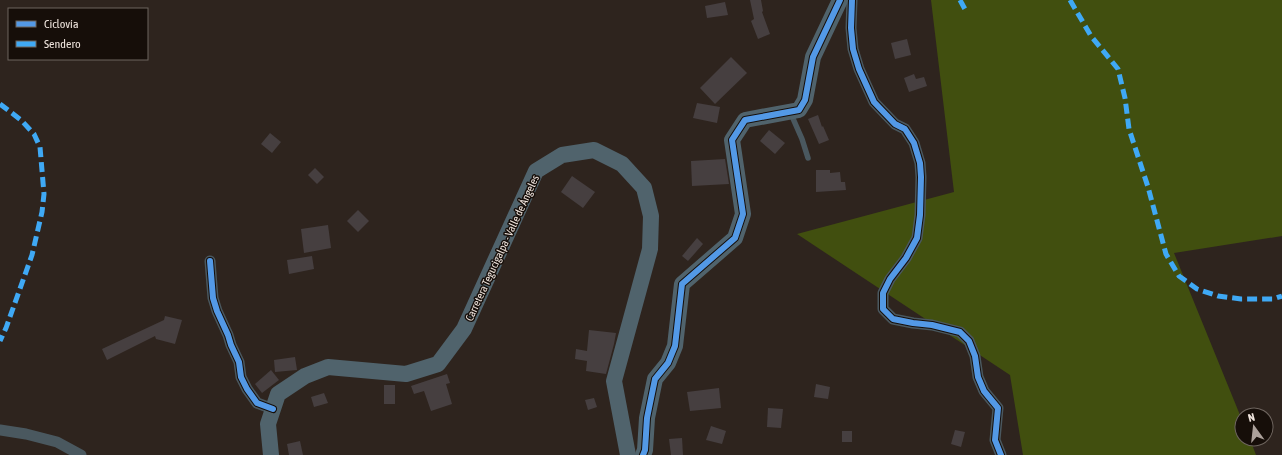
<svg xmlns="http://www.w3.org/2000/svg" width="1282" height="455" viewBox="0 0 1282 455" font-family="'Asap Condensed',sans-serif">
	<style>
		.forest { fill: #414f0f }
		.building { fill: #463f40 }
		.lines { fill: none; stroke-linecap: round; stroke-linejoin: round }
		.lane { stroke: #4a585f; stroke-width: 5.5 }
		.street { stroke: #4a585f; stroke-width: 11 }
		.secondary { stroke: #50636c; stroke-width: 16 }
		.quiet { stroke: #3fa9f5; stroke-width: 5; stroke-dasharray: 10 5; stroke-linecap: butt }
		.cycleway-casing { stroke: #160e09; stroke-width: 8 }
		.cycleway { stroke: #5399e6; stroke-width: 6 }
		.labels { text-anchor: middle; stroke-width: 3; stroke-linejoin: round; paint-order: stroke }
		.street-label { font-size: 11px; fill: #f0e5de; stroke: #160e09 }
	</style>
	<rect width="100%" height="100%" fill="#2e241e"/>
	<path class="forest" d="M931,0H1282V236L1174,253L1242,420V439H1250L1256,455H1023L1010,375L797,234L954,192Z"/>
	<g class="building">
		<path d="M750,0H761L763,11L762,12L770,34L758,39L751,21L754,19Z"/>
		<path d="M725,2L728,15L707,18L705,6Z"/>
		<path d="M907,39L911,55L895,59L891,43Z"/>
		<path d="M731,57L747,73L715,104L700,88Z"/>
		<path d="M914,74L916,79L924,77L927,86L909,92L904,78Z"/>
		<path d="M697,103L720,107L717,123L693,118Z"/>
		<path d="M818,115L822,127L823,126L829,140L819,144L808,119Z"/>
		<path d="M769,130L785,143L775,154L760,141Z"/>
		<path d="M270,133L281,142L272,153L261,144Z"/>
		<path d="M725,159L729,184L692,186L691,161Z"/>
		<path d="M315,168L324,177L317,184L308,175Z"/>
		<path d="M816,170H830V173L840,172L841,182H845L846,190L816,192Z"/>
		<path d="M572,176L595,192L583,208L561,192Z"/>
		<path d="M358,210L369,221L358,232L347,221Z"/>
		<path d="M328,225L331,248L304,253L301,229Z"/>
		<path d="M697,238L703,244L688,261L682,256Z"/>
		<path d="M312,256L314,269L289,274L287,260Z"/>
		<path d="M165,316L182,320L175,344L156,339L155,336L107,360L102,349L164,320Z"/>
		<path d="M589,330L616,333L614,344L606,374L586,371L587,361L575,359L576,349L587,351Z"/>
		<path d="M295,357L297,370L275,372L274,360Z"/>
		<path d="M271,370L279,380L262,393L255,384Z"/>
		<path d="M447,374L450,383L446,384L452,404L431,411L424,391L414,394L411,386Z"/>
		<path d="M816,384L830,387L828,399L814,397Z"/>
		<rect x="384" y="385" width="11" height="19"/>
		<path d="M719,388L721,408L690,411L687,392Z"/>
		<path d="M324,393L328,403L314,407L311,397Z"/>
		<path d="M594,398L597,407L588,410L585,400Z"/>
		<path d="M768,408L783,409L781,428L767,427Z"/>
		<path d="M711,426L726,431L722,444L706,440Z"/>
		<path d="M955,430L965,432L961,447L951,444Z"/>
		<rect x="842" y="431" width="10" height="11"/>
		<path d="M682,438L683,455H671L669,439Z"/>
		<path d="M300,441L303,455H289L287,444Z"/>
	</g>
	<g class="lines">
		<path class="lane" d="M791,114L802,139L808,158"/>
		<g class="street">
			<path d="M852,0L851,28L853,49L859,69L874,102L895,124L905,129L914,143L920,163L921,177L920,215L917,238L906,258L890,279L883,293V309L893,319L913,323L932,325L960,332L969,341L975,356L978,377L984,391L998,408L995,440L1001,455"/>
			<path d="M210,261L213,298L217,311L228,335L231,345L239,362L241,377L247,389L257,403L273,409"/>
			<path d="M0,430L26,434L57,442L81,455"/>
		</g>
		<g class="secondary">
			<path d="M271,455L268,424L278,394L305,376L328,367L406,374L438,364L464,329L536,171L562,155L594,150L622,164L644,188L651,216L650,249L614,381L628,455"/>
			<path d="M643,455L645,450L647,418L655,379L668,363L675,346L682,284L735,238L743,214L732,140L745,120L799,110L805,100L813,57L840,0"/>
		</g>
		<g class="quiet">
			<path d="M960,0L967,13"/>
			<path d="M1070,0L1091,36L1118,69L1125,98L1129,129L1148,187L1166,254L1179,276L1197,289L1218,296L1241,299H1273L1282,296"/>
			<path d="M0,104L21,120L34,134L40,147L44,194L42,212L32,255L6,328L0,341"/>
		</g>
		<g class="cycleway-casing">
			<g id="cycleway">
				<path d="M852,0L851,28L853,49L859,69L874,102L895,124L905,129L914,143L920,163L921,177L920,215L917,238L906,258L890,279L883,293V309L893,319L913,323L932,325L960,332L969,341L975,356L978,377L984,391L998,408L995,440L1001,455"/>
				<path d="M210,261L213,298L217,311L228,335L231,345L239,362L241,377L247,389L257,403L273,409"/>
				<path d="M643,455L645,450L647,418L655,379L668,363L675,346L682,284L735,238L743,214L732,140L745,120L799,110L805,100L813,57L840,0"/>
			</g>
		</g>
		<use href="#cycleway" class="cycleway"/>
	</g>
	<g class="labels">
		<g class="street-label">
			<text transform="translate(502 248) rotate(-65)" y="4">Carretera Tegucigalpa - Valle de Ángeles</text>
		</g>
	</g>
	<rect x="8" y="8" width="140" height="52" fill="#160e09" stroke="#6d645e"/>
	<rect x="16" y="21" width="20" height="6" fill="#5399e6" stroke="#6d645e"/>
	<text x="44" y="28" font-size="12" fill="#f0e5de">Ciclovía</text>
	<rect x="16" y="41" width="20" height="6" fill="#3fa9f5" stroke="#6d645e"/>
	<text x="44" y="48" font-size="12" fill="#f0e5de">Sendero</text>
	<g transform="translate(1254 427) rotate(345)"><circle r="19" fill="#160e09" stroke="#6d645e"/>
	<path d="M0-3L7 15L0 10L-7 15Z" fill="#aca19b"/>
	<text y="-6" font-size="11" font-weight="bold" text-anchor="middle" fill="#f0e5de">N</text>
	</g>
</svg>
